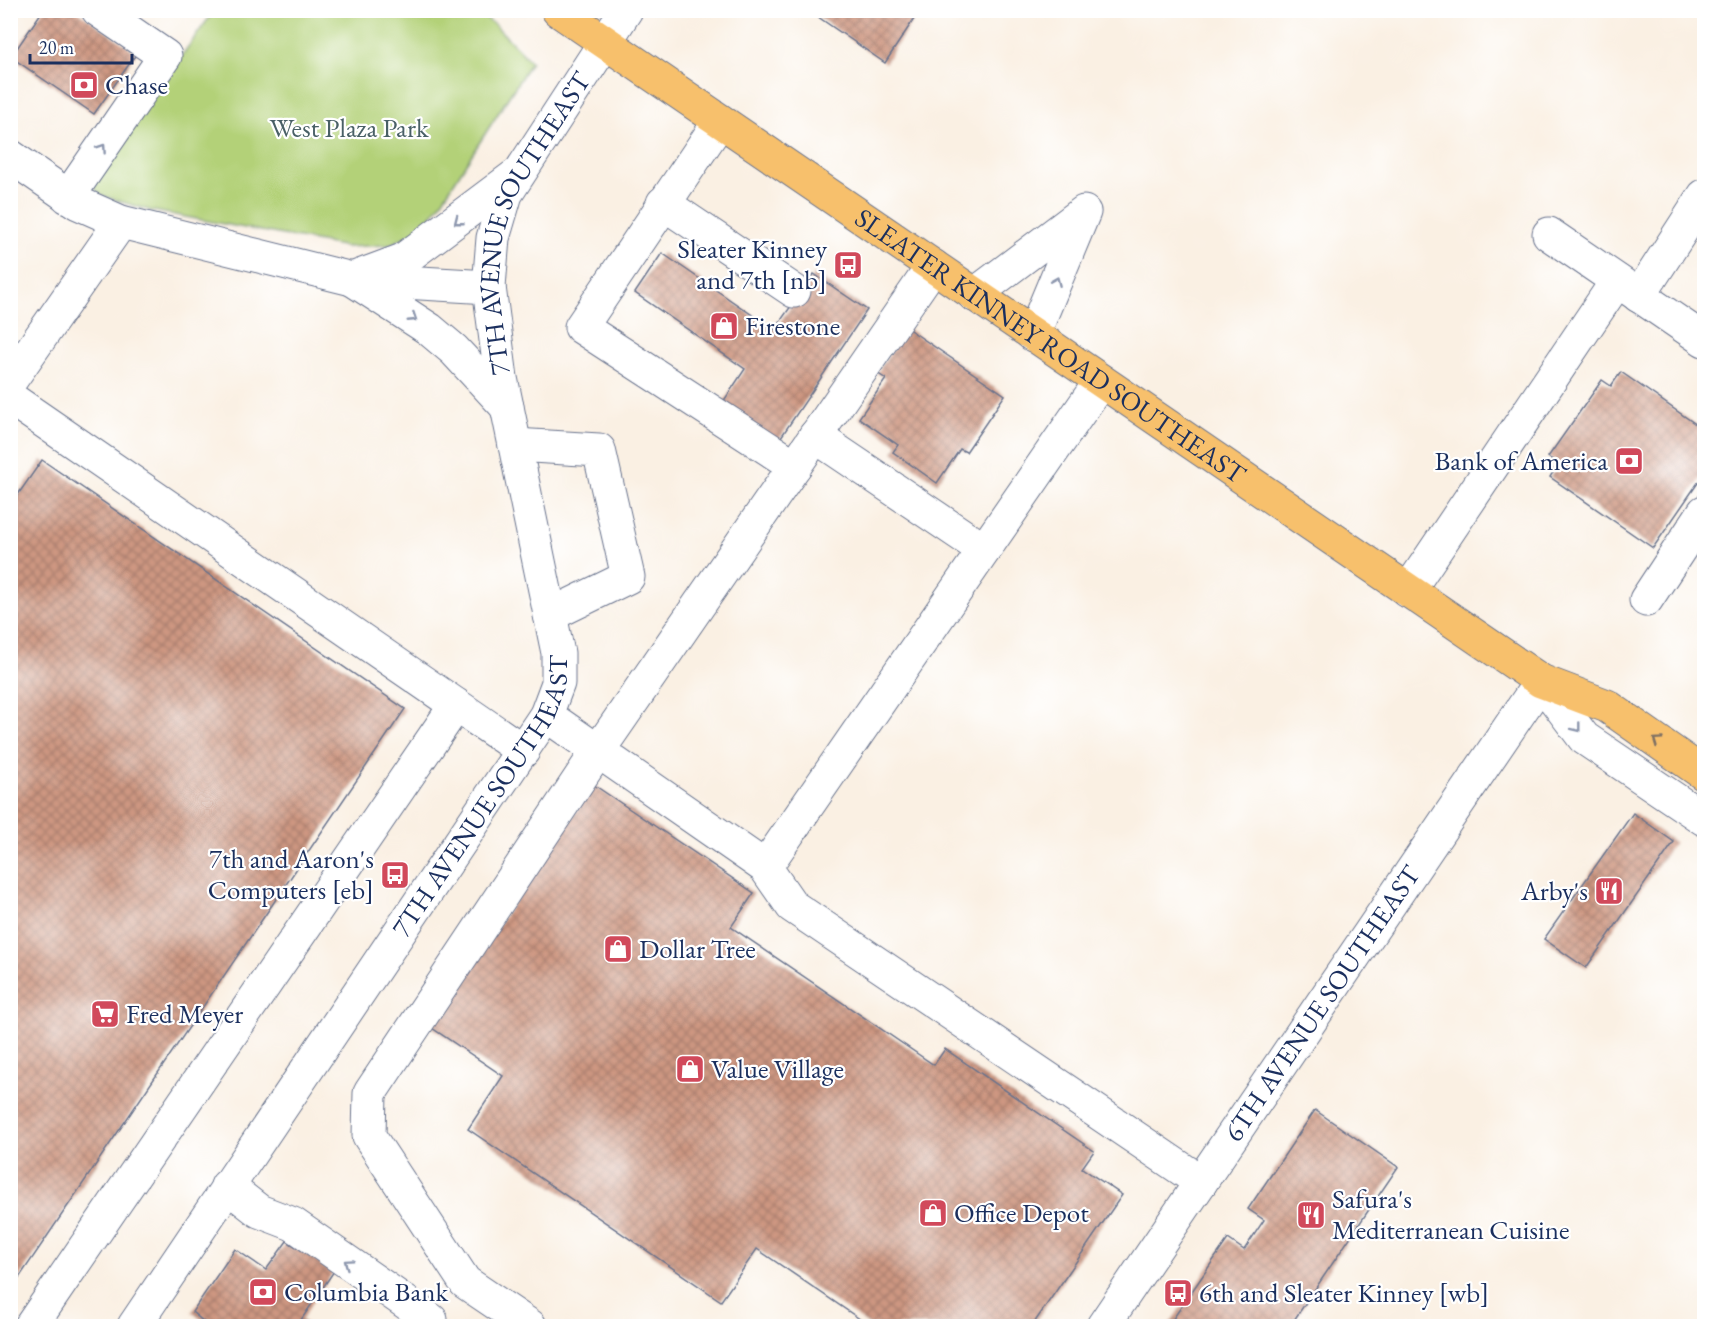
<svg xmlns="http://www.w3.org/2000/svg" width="1715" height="1337" viewBox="0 0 1715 1337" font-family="'EB Garamond',serif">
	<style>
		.park { fill: #b3d178; stroke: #67806b; stroke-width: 1.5 }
		.building { fill: url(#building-cross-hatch) }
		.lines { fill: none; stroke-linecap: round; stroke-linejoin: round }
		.minor-casing { stroke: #69738d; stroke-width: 35 }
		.major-casing { stroke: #69738d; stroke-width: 35 }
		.minor { stroke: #fff; stroke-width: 33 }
		.major { stroke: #f7c06c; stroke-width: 33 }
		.oneway { stroke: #8d97ae }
		.oneway2 { stroke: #7e7064 }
		.labels { text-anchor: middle; stroke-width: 4.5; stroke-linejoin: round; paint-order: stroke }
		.poi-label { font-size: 27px; fill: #1b2f5e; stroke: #fff; text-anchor: start }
		.park-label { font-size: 27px; fill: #496066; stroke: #fff }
		.street-label { font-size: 27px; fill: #1b2f5e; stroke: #fff }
	</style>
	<defs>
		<pattern id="building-cross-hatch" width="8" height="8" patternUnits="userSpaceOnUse" patternTransform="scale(1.5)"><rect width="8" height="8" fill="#ce9781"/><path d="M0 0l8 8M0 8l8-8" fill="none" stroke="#a67c6d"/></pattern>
	</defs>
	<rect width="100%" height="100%" fill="#fff"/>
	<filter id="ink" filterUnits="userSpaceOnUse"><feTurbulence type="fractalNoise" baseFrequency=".0167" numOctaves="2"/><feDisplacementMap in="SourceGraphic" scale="12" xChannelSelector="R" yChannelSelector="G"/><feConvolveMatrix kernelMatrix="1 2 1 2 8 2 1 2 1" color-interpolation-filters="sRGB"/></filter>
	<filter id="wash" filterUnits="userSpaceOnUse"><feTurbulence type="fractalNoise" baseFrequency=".008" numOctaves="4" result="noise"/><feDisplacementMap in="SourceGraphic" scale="24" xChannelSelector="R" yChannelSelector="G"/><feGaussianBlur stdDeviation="1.35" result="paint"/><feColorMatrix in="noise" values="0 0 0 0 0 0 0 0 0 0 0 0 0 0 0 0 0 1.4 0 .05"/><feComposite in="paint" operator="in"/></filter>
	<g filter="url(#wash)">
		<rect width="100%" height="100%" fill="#faf0e3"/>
		<path class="park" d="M214,11H475L494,24L531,62L439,206L418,231L389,245L347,247L148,210L100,195L90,182Z"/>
		<g id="blocks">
			<g class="building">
				<path d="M43,10H76L137,53L94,114L11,57Z"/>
				<path d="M808,10H920L885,63Z"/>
				<path d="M662,253L774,330L814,274L867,310L777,443L721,405L745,369L635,293Z"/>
				<path d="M907,328L1005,395L966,452L960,449L937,483L893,452L898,445L859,418L886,379L877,373Z"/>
				<path d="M1621,372L1704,430V474L1653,548L1550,477L1558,464L1548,457L1602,380L1611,386Z"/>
				<path d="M42,460L405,709L10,1291V506Z"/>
				<path d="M594,785L754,893L731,927L934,1065L945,1049L1094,1151L1082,1168L1122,1195L1032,1326H870L757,1249L721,1301L468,1129L503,1076L429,1026Z"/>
				<path d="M1633,813L1674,842L1586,968L1544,939Z"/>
				<path d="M1315,1110L1398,1167L1290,1326H1168L1228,1239L1244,1250L1264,1220L1248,1209Z"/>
				<path d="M287,1241L334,1271L301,1320L311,1326H203L205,1323L192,1312L235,1249L266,1270Z"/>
			</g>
		</g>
	</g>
	<g filter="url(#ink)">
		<use href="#blocks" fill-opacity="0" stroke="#69738d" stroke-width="1.5"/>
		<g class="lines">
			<g class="minor-casing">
				<g id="minor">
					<path d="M720,121L581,327L795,466"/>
					<path d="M10,156L78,203L121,222L352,279L489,287"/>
					<path d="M68,197L165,56L98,10"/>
					<path d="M663,203L794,291"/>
					<path d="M1549,234L1704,340"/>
					<path d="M974,295L1084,212L1033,335"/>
					<path d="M1639,296L1704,196"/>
					<path d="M10,381L121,222"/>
					<path d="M10,398L523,751"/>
					<path d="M507,407L454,350L429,329L352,279L403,260L515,176"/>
					<path d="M815,436L984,550"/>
					<path d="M515,445L599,450L628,577L550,615"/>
					<path d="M1408,591L1617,281"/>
					<path d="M1646,600L1704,512"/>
					<path d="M546,715L765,867L792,906L1201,1182"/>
					<path d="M765,867L1101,381"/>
					<path d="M227,1186L259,1211L293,1224L431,1320"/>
					<path d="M31,1326L456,705"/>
					<path id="s1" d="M134,1326L546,715L558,683V653L501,378L489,287L493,238L506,194L626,10"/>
					<path d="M530,1326L465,1282L369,1136L370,1093L598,751L933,266"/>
					<path id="s2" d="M1103,1326L1541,681L1584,738L1704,819"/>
				</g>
			</g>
			<g class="major-casing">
				<g id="major">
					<path id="s3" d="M558,10L1541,681L1607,706L1704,774"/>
				</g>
			</g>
			<use href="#minor" class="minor"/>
			<use href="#major" class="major"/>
		</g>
		<defs><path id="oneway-chevron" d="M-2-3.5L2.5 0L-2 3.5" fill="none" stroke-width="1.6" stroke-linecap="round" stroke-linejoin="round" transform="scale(1.5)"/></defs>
		<g class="oneway">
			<use href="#oneway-chevron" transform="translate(102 148) rotate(-56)"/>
			<use href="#oneway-chevron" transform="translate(458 221) rotate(142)"/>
			<use href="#oneway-chevron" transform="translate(1056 281) rotate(-67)"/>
			<use href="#oneway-chevron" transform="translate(413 318) rotate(33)"/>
			<use href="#oneway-chevron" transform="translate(1577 728) rotate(52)"/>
			<use href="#oneway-chevron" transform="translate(348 1263) rotate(-145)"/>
		</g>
		<use class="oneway2" href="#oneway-chevron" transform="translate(1657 741) rotate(-145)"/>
	</g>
	<defs>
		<g id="bank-square" transform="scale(1.5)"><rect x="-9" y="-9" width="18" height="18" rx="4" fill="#d1495b" stroke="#fff"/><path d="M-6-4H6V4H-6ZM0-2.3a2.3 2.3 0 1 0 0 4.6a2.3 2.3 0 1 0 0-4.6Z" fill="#fff"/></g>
		<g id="bus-square" transform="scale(1.5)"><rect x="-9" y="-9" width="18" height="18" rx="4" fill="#d1495b" stroke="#fff"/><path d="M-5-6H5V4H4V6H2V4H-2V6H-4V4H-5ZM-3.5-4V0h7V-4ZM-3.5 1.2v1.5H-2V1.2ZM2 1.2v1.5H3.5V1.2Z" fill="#fff"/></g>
		<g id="shop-square" transform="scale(1.5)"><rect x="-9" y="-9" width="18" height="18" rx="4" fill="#d1495b" stroke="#fff"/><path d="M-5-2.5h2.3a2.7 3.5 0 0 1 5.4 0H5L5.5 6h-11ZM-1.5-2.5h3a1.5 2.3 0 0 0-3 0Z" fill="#fff"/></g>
		<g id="restaurant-square" transform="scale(1.5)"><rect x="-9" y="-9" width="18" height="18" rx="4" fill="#d1495b" stroke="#fff"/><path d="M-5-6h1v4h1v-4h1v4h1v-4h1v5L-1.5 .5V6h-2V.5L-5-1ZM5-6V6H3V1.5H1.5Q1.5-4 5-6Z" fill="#fff"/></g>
		<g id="supermarket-square" transform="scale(1.5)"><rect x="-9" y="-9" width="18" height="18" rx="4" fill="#d1495b" stroke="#fff"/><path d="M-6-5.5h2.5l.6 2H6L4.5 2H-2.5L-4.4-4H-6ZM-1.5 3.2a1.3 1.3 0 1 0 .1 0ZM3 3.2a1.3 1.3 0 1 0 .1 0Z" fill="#fff"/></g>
	</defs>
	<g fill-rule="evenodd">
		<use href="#bank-square" x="84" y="85"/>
		<use href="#bus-square" x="848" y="265"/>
		<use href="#shop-square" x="724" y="326"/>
		<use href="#bank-square" x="1629" y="461"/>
		<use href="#bus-square" x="395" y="875"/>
		<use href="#restaurant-square" x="1609" y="891"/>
		<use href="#shop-square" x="618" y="949"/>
		<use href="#supermarket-square" x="105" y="1014"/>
		<use href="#shop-square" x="690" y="1069"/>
		<use href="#shop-square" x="933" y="1213"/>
		<use href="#restaurant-square" x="1311" y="1215"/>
		<use href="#bank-square" x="263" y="1292"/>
		<use href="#bus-square" x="1178" y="1293"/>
	</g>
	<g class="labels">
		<g class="poi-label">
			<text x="105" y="94">Chase</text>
			<text x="827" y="258" text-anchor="end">Sleater Kinney<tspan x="827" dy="31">and 7th [nb]</tspan></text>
			<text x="745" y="335">Firestone</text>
			<text x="1608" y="470" text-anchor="end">Bank of America</text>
			<text x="374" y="868" text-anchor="end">7th and Aaron's<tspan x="374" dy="31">Computers [eb]</tspan></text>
			<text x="1588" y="900" text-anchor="end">Arby's</text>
			<text x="639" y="958">Dollar Tree</text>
			<text x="126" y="1023">Fred Meyer</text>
			<text x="711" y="1078">Value Village</text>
			<text x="1332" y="1208">Safura's<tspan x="1332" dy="31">Mediterranean Cuisine</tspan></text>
			<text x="954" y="1222">Office Depot</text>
			<text x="284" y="1301">Columbia Bank</text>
			<text x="1199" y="1302">6th and Sleater Kinney [wb]</text>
		</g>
		<g class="park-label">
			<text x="349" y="137">West Plaza Park</text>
		</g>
		<g class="street-label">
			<text dy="9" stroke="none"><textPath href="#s1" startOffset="1248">7TH AVENUE SOUTHEAST</textPath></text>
			<text dy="9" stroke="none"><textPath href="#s3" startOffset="596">SLEATER KINNEY ROAD SOUTHEAST</textPath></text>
			<text dy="9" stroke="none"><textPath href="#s1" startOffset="636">7TH AVENUE SOUTHEAST</textPath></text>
			<text dy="9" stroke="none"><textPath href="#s2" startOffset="390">6TH AVENUE SOUTHEAST</textPath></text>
		</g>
	</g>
	<rect width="1715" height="1337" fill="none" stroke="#fff" stroke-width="36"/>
	<path d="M30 54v9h102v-9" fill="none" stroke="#1b2f5e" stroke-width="3"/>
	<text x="39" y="54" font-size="18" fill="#1b2f5e" stroke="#ffffff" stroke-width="4.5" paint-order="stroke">20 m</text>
</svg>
